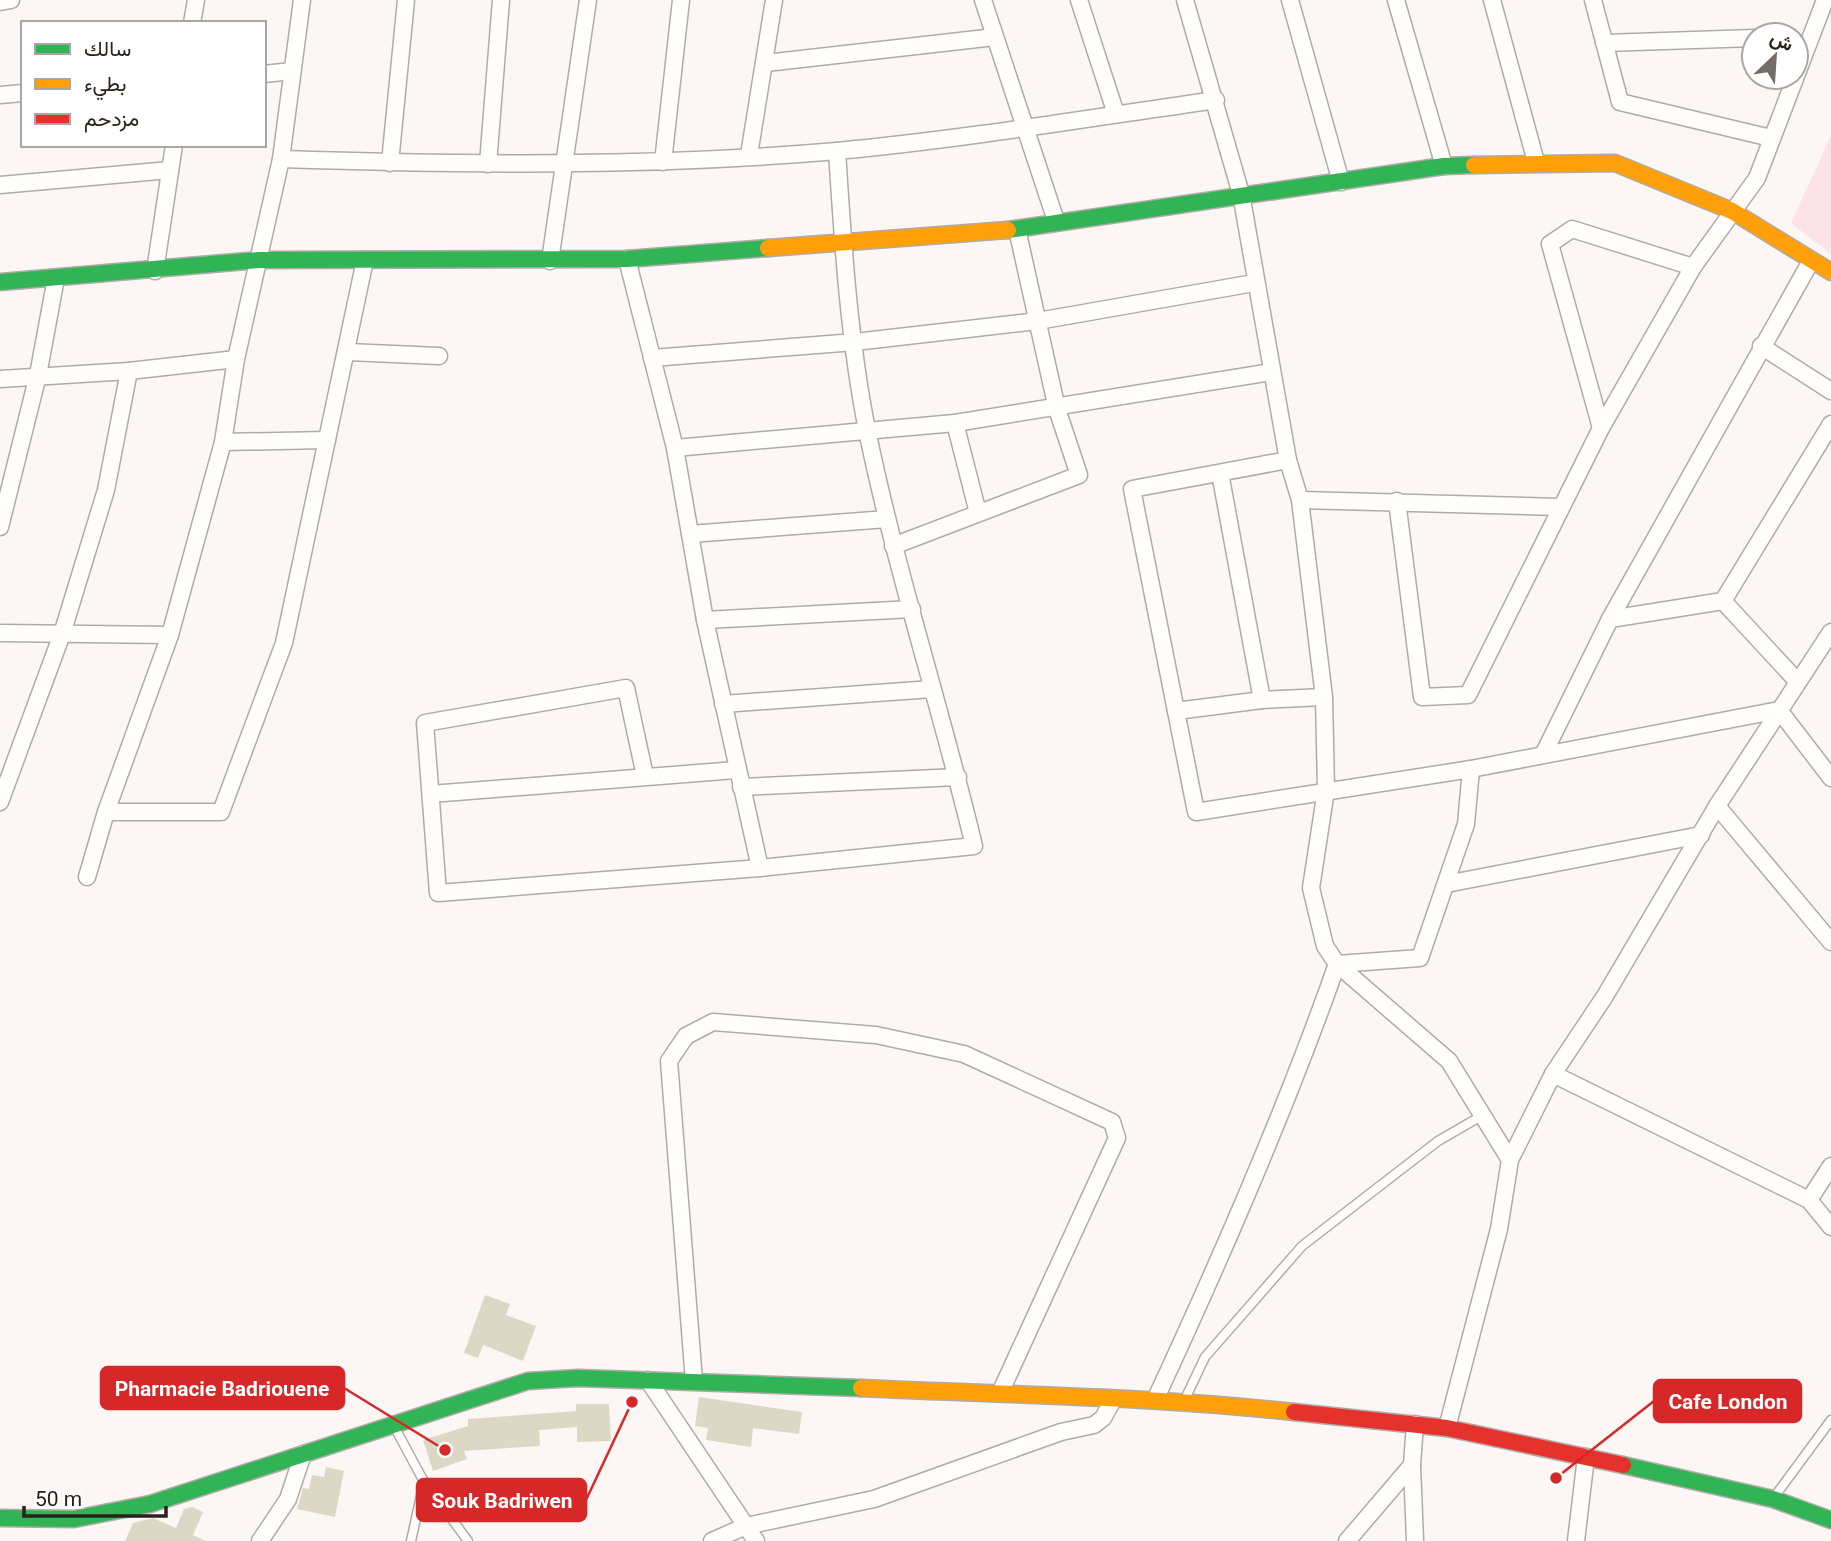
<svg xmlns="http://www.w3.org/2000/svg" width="1831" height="1541" viewBox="0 0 1831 1541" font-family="Roboto,Vazirmatn,sans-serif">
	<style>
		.green { fill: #fbe3e9 }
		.building { fill: #ddd8c6 }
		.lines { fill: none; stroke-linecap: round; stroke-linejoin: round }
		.lane-casing { stroke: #b1aba7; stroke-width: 11 }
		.street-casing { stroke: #b1aba7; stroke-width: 19 }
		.fast-casing { stroke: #b1aba7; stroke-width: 19 }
		.slow-casing { stroke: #b1aba7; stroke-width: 19 }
		.jam-casing { stroke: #b1aba7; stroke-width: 19 }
		.lane { stroke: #fffefd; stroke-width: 8 }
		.street { stroke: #fffefd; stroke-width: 16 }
		.fast { stroke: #30b455; stroke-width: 16 }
		.slow { stroke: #ff9f0a; stroke-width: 16 }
		.jam { stroke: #e5322d; stroke-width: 16 }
		.leader { fill: none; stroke: #d62828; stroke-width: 2.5 }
		.callout-dot { fill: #d62828; stroke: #fff; stroke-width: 2.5 }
		.callout { fill: #d62828; stroke: #d62828; stroke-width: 2.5 }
		.callout-label { font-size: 21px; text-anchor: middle; font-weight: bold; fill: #fff }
	</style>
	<rect width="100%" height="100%" fill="#fcf7f4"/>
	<path class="green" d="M1831,136V254L1791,223Z"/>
	<g class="building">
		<path d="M485,1295L510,1304L506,1315L536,1326L523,1361L483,1345L478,1358L464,1353Z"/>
		<path d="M699,1397L802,1412L799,1434L753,1428L751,1447L706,1440L708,1428L695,1426Z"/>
		<path d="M576,1404H609L611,1441L577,1442V1427L539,1430L540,1446L464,1451L467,1459L433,1471L423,1440L468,1426V1419L576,1411Z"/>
		<path d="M326,1467L344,1471L335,1517L297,1509L303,1488L309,1489L312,1475L324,1477Z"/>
		<path d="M192,1507L203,1512L193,1535L206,1541H125L133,1523L153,1518L176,1528L184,1509Z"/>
	</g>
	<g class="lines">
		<g class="lane-casing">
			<g id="lane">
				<path d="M1186,1397L1205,1357L1302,1246L1438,1141L1483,1115"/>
				<path d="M394,1426L423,1480L468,1541"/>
				<path d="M1775,1496L1831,1420"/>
				<path d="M411,1541L424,1482"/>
			</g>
		</g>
		<g class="street-casing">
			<g id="street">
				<path d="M983,0L1056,221"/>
				<path d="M1079,0L1116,114"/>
				<path d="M1185,0L1241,194L1288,460"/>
				<path d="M1290,0L1341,182"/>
				<path d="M1396,0L1444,166"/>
				<path d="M1492,0L1536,162"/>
				<path d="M1593,0L1620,102L1771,138"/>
				<path d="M0,2L11,0"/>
				<path d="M192,23L196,0"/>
				<path d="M1604,43L1754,38"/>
				<path d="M766,63L995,37"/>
				<path d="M264,74L292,71"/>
				<path d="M0,95L23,93"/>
				<path d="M749,155L774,0"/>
				<path d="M281,159C466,165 652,167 837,151C964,139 1090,118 1216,100"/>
				<path d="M663,162L681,0"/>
				<path d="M390,163L406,0"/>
				<path d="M488,164L501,0"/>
				<path d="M0,185L170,170"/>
				<path d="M627,259L675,448L705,620L760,868"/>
				<path d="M550,261L588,0"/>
				<path d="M155,271L174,145"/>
				<path d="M1761,346L1831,391"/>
				<path d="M348,352L439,356"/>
				<path d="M652,358L855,342L1038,321L1254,283"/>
				<path d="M0,379L129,371L236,359"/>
				<path d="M955,423L978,513"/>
				<path d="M1601,428L1550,244L1572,229L1693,267"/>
				<path d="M223,442L327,440"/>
				<path d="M675,448L955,423L1272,372"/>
				<path d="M1220,473L1262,700L1324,697"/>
				<path d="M1300,500L1288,460L1132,489L1196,812L1471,769L1779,710L1831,778"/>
				<path d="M1397,501L1422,697L1468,695L1601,428L1693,267L1757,178L1825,0"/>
				<path d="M0,527L38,375L56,278"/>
				<path d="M690,534L887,519"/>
				<path d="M893,546L1079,475L1057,409L1017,229"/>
				<path d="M1723,601L1831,424"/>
				<path d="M1610,619L1723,601L1797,681"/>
				<path d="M705,620L912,609"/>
				<path d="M0,633L170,635"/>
				<path d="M723,704L932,689"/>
				<path d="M1176,711L1262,700"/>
				<path d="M1544,753L1610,619L1811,261"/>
				<path d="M645,776L626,688L425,723L438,893L760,868L974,846C941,708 897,574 868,435C849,342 843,245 837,151"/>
				<path d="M741,787L958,777"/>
				<path d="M431,794L736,770"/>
				<path d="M0,802L62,634L106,490L129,371"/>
				<path d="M1717,806L1831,942"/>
				<path d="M106,812H221L284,643L365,260"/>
				<path d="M87,877L106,812L170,635L223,442L236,359L281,159L302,0"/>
				<path d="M1446,884L1701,835"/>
				<path d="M1553,1074L1809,1200L1831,1227"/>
				<path d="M1510,1160L1449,1061L1337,964L1325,946L1311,888L1326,790L1324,697L1300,500L1560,507"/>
				<path d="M1809,1200L1831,1166"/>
				<path d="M648,1380L756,1541"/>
				<path d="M694,1381L669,1061L686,1036L713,1022L876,1035L964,1054L1112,1122L1117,1138L1000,1393"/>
				<path d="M1156,1398C1222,1256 1285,1112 1337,964L1420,958L1466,824L1471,769"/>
				<path d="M1447,1428L1499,1229L1510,1160L1553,1074L1605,996L1717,806L1831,632"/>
				<path d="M1412,1465L1415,1424"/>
				<path d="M260,1541L288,1499L303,1454"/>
				<path d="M712,1541L746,1526L874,1499L1061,1432L1094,1425L1103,1418L1113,1400"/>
				<path d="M1347,1541L1412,1465L1415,1541"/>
				<path d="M1576,1541L1586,1457"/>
			</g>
		</g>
		<g class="fast-casing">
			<g id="fast">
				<path d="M1008,230L1444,166L1474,165"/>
				<path d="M0,282L259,260L627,259L768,248"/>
				<path d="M1623,1465L1773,1499L1831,1520"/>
				<path d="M0,1518L74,1519L150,1504L528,1381L578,1378L861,1388"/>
			</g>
		</g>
		<g class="slow-casing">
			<g id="slow">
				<path d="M1474,165L1615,163L1732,211L1831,272"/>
				<path d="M768,248L1008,230"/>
				<path d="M861,1388C1005,1395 1150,1396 1294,1412"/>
			</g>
		</g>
		<g class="jam-casing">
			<path id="jam" d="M1294,1412L1447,1428L1623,1465"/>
		</g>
		<use href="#lane" class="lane"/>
		<use href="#street" class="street"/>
		<use href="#fast" class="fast"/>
		<use href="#slow" class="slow"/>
		<use href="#jam" class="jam"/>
	</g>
	<path class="leader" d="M445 1450L344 1388M1556 1478L1654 1401M632 1402L586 1500"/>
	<g class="callout-dot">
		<circle cx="445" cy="1450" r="7"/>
		<circle cx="1556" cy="1478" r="7"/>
		<circle cx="632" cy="1402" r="7"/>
	</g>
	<g class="callout">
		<rect x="101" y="1367" width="243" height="42" rx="7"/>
		<rect x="1654" y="1380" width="147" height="42" rx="7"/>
		<rect x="417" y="1479" width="169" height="42" rx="7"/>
	</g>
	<g class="callout-label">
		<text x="222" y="1396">Pharmacie Badriouene</text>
		<text x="1728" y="1409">Cafe London</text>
		<text x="502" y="1508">Souk Badriwen</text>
	</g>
	<rect x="21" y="21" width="245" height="126" fill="#ffffff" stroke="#a9a7a4" stroke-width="2"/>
	<rect x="35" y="44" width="35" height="10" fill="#30b455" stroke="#a9a7a4" stroke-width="2"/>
	<text x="84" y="56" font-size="21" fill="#29221c">سالك</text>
	<rect x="35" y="79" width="35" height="10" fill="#ff9f0a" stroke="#a9a7a4" stroke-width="2"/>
	<text x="84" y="91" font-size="21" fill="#29221c">بطيء</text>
	<rect x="35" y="114" width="35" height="10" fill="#e5322d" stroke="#a9a7a4" stroke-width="2"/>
	<text x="84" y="126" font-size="21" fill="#29221c">مزدحم</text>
	<g transform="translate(1775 56) rotate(25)"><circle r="33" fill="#ffffff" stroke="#a9a7a4" stroke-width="2"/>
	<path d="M0-5L12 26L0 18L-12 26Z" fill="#736d68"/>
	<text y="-10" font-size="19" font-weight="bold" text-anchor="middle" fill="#29221c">ش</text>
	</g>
	<path d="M24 1506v10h142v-10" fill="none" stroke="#29221c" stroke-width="3.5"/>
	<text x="35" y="1506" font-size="21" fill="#29221c" stroke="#ffffff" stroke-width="5" paint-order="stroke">50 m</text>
</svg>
